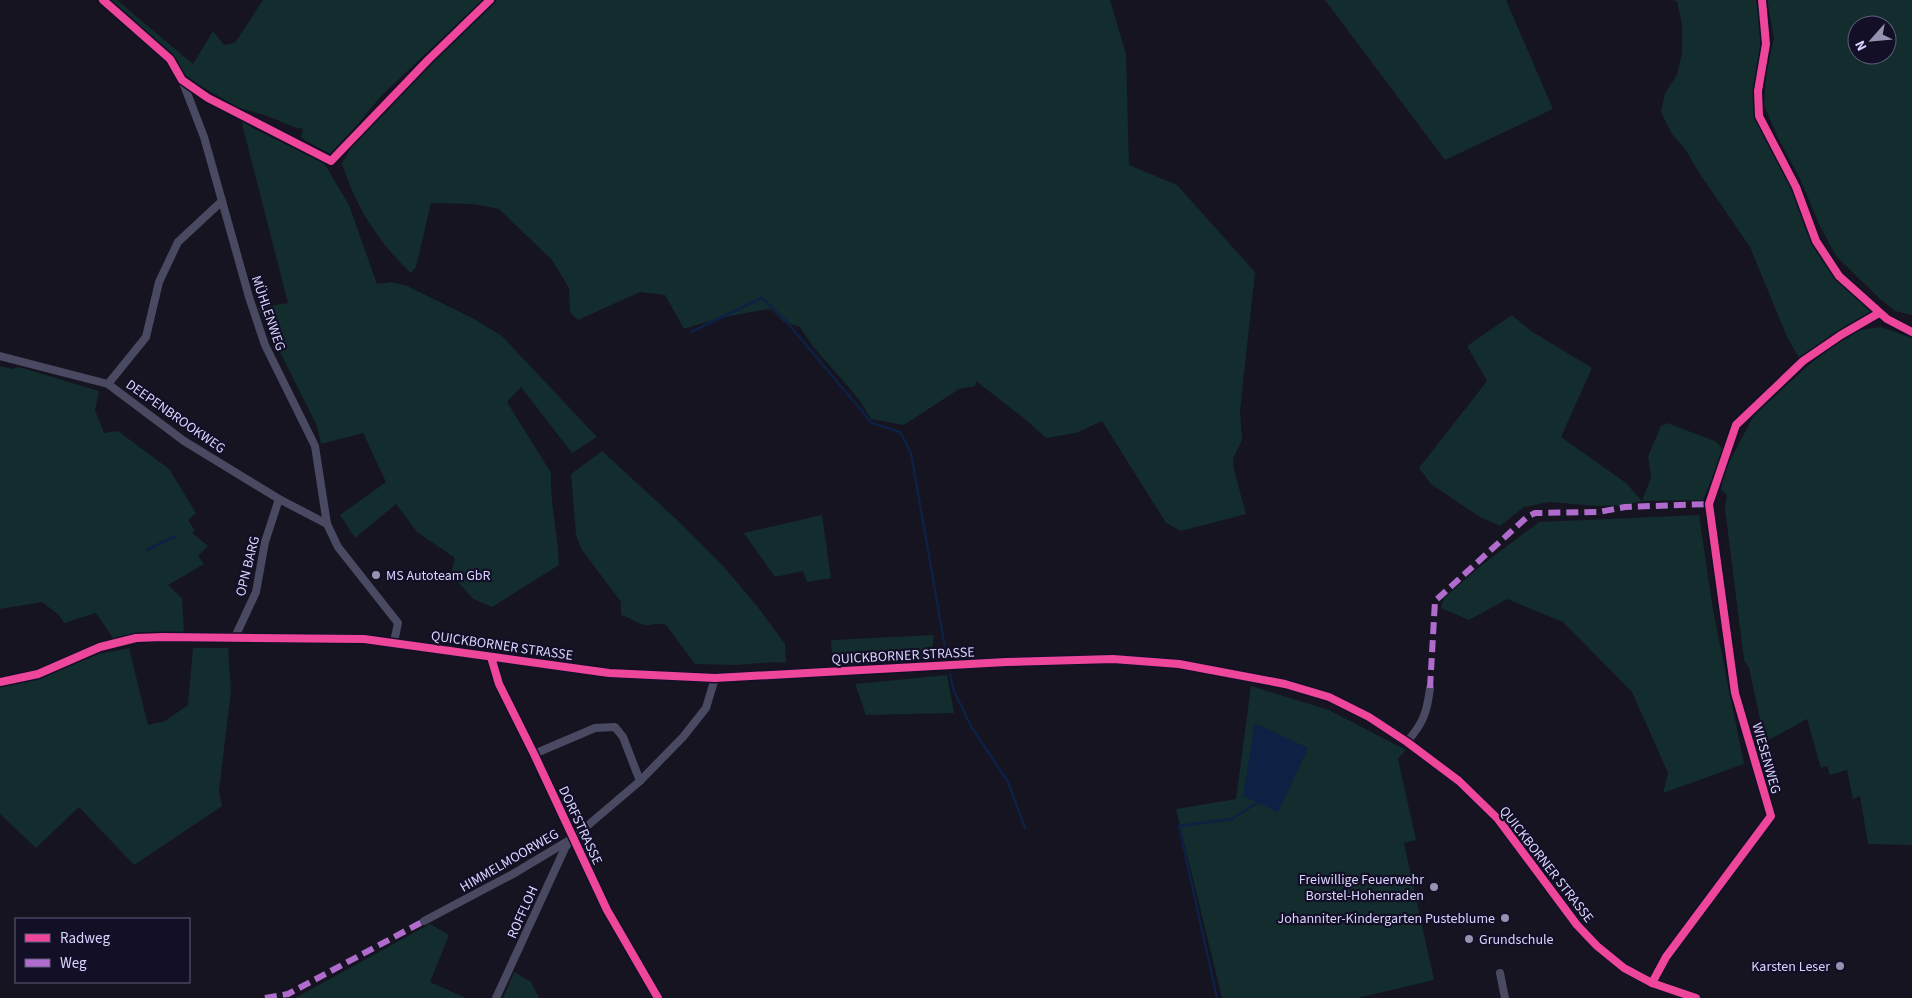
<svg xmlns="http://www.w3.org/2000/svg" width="1912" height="998" viewBox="0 0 1912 998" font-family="'Source Sans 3',sans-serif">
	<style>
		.green { fill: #132c2d; fill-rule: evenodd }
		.water { fill: #0d2144 }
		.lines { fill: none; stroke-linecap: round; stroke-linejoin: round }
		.stream { stroke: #0d2144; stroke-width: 2.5 }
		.minor { stroke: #4a4962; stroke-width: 8 }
		.secondary { stroke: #575674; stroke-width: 10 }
		.quiet { stroke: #b06ccc; stroke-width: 6; stroke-dasharray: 12 6; stroke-linecap: butt }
		.cycleway-casing { stroke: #130f26; stroke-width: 11 }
		.cycleway { stroke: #ed469a; stroke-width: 8 }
		.poi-dot { fill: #9591b1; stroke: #130f26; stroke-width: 2 }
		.labels { text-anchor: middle; stroke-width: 4.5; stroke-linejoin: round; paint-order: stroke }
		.street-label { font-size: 14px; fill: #d9d4ff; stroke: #130f26 }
		.poi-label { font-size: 14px; fill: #d9d4ff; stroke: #130f26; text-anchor: end }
	</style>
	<rect width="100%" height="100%" fill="#161421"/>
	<g class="green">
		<path d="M110,0H117L193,64L213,31L224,45L235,43L263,0H483L382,95L358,124L330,154L301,138L303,129L294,127L267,116L237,107L196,83L179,70L161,47Z"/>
		<path d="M497,0H1110L1126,54L1129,165L1177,185L1255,272L1240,411L1242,440L1233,459L1234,470L1246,514L1181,531L1166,523L1102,421L1076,433L1046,438L1026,420L976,381L975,386L959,389L904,425L871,419C853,385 820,361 800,327L784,322L771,309C741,313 713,319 684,329L665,295L640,292L578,320L570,312L569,288L552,260L499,209L473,204L431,203L416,267L411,273C378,242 355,206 342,163L354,143L386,112L415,78Z"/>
		<path d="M1325,0H1506L1553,109L1445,160Z"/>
		<path d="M1671,0H1756L1762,36L1755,109L1770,146L1792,186L1804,219L1828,263L1844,287L1871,311L1799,358L1787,337L1750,247L1700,174L1685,149L1672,134L1661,112L1665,93L1677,75L1682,53V24L1677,1Z"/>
		<path d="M1767,0H1912V315L1895,311L1880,299L1836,256L1820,226L1800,179L1777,136L1764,105L1766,75L1774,38ZM1857,25H1887V55H1857Z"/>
		<path d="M241,120L253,128L324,163L349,205L377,284L391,282L407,286L474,319L502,336L597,437L572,453L521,387L507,402L551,473C550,504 558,534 559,565L492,607L473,599L451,574L455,558L417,532L396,504L355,538L340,515L386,482L363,433L321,444L317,426L258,308L288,303Z"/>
		<path d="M1512,315L1531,331L1592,368L1561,437L1626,483L1642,501L1651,478L1648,456L1661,426L1667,423L1715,441L1724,450L1703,500L1642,501L1626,505L1597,506L1549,502L1524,507L1500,526L1480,517L1431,484L1419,468L1487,381L1467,346Z"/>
		<path d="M1881,327L1912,338V845L1868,844L1860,796L1853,799L1847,770L1830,775L1827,766L1821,768L1807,719L1765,742L1749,668L1744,660L1725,509L1727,495L1721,490L1725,470L1754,415L1811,363L1838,342L1860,330Z"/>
		<path d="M0,366L12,369L19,367L99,391L95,410L104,433L118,431L169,469L196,513L188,520L195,531L192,533L208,546L198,556L204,564L168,585L182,598L184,633H144L113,638L96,613L64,623L59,615L42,602L0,609Z"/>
		<path d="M602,451L676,519L725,568L757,606L785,644L786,663L775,662L736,665L695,664L666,625C658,622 653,625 645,625C638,624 629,617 621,615V602L582,550L576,535L571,474Z"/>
		<path d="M822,515L831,578L807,582L803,571L775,577L744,533Z"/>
		<path d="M1699,515L1713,610L1744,764L1663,793L1668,773L1632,692L1563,622L1507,599L1469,620L1441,608L1444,598L1483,564L1539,522Z"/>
		<path d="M934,635L931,659L833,666L831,640Z"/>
		<path d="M129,648L148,725L165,721L188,705L193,648H228L231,690L219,791L222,806L134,865L79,807L36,848L0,814V686L37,680L99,654Z"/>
		<path d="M947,675L954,713L866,715L855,684Z"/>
		<path d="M1251,686L1329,710L1406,750L1398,759L1416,840L1404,843L1434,980L1357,998H1222L1176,809L1236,799Z"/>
		<path d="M430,924L449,935L430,982L466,998H295Z"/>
		<path d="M514,972L531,982L539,998H503Z"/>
	</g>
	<path class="water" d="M1255,723L1308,748L1278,812L1243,796Z"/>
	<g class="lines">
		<g class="stream">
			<path d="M691,332L762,298L785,320L872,423L900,432L911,453L947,659"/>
			<path d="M147,550L176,536"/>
			<path d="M950,674L954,691L971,726L1008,782L1025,828"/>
			<path d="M1217,998L1179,826L1232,819L1258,802"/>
		</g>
		<g class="minor">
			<path d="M103,0L170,59L182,80L204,137L249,297L265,345L315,446L327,524L338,547L398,623L394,642"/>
			<path d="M0,356L108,384L184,441L279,499L327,524"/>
			<path d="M108,384L146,337L159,282L178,242L222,201"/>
			<path d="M235,637L256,592L265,542L279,499"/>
			<path d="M491,657L499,684L534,754L607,910L658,998"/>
			<path d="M1407,742C1423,723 1427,713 1430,688"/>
			<path d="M534,754L595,728L615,727L623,737L640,781"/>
			<path d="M424,921L513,874L573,838L640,781L683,737L706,708L715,678"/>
			<path d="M1500,973L1505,998"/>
			<path d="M1652,983L1666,957L1771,816L1735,693L1709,504"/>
			<path d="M496,998L565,848L570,841"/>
		</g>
		<path class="secondary" d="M0,682L38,674L100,647L136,638L163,637L364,639L609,673L715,678L1006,662L1113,659L1179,664L1285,684L1329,697L1369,717L1407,742L1459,781L1498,819L1577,925L1597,946L1624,968L1652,983L1696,998"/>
		<g class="quiet">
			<path d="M1430,688L1435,601L1527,517L1535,513L1599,512L1625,507L1709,504L1711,500"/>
			<path d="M265,998L288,994L424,921"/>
		</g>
		<g class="cycleway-casing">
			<g id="cycleway">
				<path d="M103,0L170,59L182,80L208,98L331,161L428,60L490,0"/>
				<path d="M1762,0L1766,44L1758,91L1759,116L1796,187L1816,241L1839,276L1887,319L1912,332"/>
				<path d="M491,657L499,684L534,754L607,910L658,998"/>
				<path d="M0,682L38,674L100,647L136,638L163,637L364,639L609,673L715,678L1006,662L1113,659L1179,664L1285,684L1329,697L1369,717L1407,742L1459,781L1498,819L1577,925L1597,946L1624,968L1652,983L1696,998"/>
				<path d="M1652,983L1666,957L1771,816L1735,693L1709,504L1736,425L1803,361L1841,335L1879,313"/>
			</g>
		</g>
		<use href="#cycleway" class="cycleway"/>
	</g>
	<g class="poi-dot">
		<circle cx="376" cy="575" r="5"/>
		<circle cx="1434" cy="887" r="5"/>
		<circle cx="1505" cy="918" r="5"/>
		<circle cx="1469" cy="939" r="5"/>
		<circle cx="1840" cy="966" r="5"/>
	</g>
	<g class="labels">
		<g class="street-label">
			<text transform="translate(269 313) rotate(71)" y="5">MÜHLENWEG</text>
			<text transform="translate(176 416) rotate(35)" y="5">DEEPENBROOKWEG</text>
			<text transform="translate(247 566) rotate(-76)" y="5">OPN BARG</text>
			<text transform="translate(502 645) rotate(8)" y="5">QUICKBORNER STRASSE</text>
			<text transform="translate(903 655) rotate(-3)" y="5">QUICKBORNER STRASSE</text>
			<text transform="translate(1767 758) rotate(74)" y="5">WIESENWEG</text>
			<text transform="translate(581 825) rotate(65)" y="5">DORFSTRASSE</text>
			<text transform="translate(509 860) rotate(-30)" y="5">HIMMELMOORWEG</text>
			<text transform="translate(1547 864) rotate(52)" y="5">QUICKBORNER STRASSE</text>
			<text transform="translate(522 912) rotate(-66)" y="5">ROFFLOH</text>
		</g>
		<g class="poi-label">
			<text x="386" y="580" text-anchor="start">MS Autoteam GbR</text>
			<text x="1424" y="884">Freiwillige Feuerwehr<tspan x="1424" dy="16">Borstel-Hohenraden</tspan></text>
			<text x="1495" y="923">Johanniter-Kindergarten Pusteblume</text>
			<text x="1479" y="944" text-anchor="start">Grundschule</text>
			<text x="1830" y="971">Karsten Leser</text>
		</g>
	</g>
	<rect x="15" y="918" width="175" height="65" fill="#130f26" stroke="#625e7d"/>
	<rect x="25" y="934" width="25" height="8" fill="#ed469a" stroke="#625e7d"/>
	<text x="60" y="943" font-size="15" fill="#d9d4ff">Radweg</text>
	<rect x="25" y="959" width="25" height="8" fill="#b06ccc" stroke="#625e7d"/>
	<text x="60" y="968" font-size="15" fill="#d9d4ff">Weg</text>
	<g transform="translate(1872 40) rotate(243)"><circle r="24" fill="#130f26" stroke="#625e7d"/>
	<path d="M0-4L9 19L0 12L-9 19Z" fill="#9591b1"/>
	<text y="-8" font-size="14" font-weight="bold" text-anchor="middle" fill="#d9d4ff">N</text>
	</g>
</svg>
